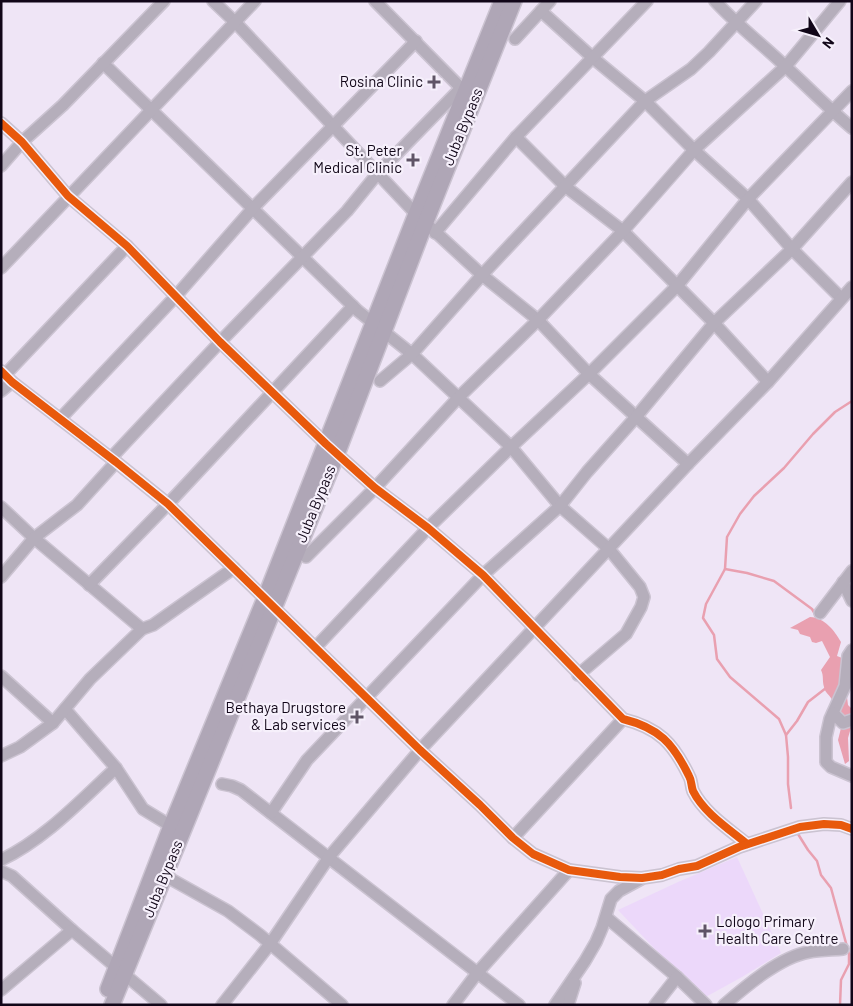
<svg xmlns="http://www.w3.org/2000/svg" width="853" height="1006" viewBox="0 0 853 1006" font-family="Barlow,sans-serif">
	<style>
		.built { fill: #ecd8fa }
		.water { fill: #e9a0b0 }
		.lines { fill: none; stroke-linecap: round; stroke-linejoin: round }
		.stream { stroke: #e9a0b0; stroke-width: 2.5 }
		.minor-casing { stroke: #cbc3d1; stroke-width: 14 }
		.major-casing { stroke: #cbc3d1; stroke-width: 18 }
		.minor { stroke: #b5aebb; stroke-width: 11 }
		.major { stroke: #afa6b6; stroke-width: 15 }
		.cycleway-casing { stroke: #f6f0fb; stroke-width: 11 }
		.cycleway { stroke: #e8590c; stroke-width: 8 }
		.poi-dot { fill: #5f5466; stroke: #f6f0fb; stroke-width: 2 }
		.labels { text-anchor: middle; stroke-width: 4.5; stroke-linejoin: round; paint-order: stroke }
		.poi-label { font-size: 15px; fill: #110618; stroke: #f6f0fb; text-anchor: end }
		.street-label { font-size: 15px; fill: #110618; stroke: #f6f0fb }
	</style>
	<rect width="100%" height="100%" fill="#efe5f6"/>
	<path class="built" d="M737,857L781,953L742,977L702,999L618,910L678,882Z"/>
	<path class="water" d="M810,617C825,618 834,630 841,642L837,656L842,658L852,654V678L846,689L848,705L852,709V724L848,738L849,761L845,764L838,740L841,728L833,701C830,695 825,693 824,687C822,680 824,676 821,670L830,657L822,641L816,643L812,642L810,637L800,634L798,630L790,628Z"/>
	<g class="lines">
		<g class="stream">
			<path d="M725,569L747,573L774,581L812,609L815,614"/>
			<path d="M786,735L797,721L808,702L826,688"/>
			<path d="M791,808L788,784V757L786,735L779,719L730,677L717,659L714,635L703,618L706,604L725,569L727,537L740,514L754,496L784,468L813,434L835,412L852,401"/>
			<path d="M798,834L808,850L817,861L821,875L831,888L849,954V964L841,980L840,1005"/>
		</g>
		<g class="minor-casing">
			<g id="minor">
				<path d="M213,1L235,22L416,214L482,275L538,320L589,374L688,464"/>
				<path d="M375,1L461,88L467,90"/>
				<path d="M715,1C737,25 763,45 786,67C808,87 829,109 852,128"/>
				<path d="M541,11L593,58L645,101L694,150L748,199L792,249L841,298"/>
				<path d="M515,39L550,1"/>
				<path d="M103,63L358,311L412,354L511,447L560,506L609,549L640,587L644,597L641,607L626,634L578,675"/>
				<path d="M1,123L22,142L68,196L127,246L220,342L326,444L375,488L428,528L483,575L623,719C659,728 673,743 689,776C692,781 691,786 693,791C704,813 729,829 747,844"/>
				<path d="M516,137L566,187L623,231L714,323L768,382"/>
				<path d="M1,166L22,142L63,105L164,1"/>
				<path d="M435,233L516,137L647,1"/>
				<path d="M1,268L255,1"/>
				<path d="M1,371L12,382L116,462L168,504L420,750L480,805L513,838L533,854L569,870L620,877L642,878L662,875L679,869L697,866L739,847L800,827L824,824L841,825L852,829"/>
				<path d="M5,375L127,246"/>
				<path d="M380,381L412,354L482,275L645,101L691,69L709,52L756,1"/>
				<path d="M1,391L12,382"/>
				<path d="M60,419L176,296L253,208L416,41"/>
				<path d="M111,458L220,342L347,211L378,173L461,88"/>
				<path d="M1,507L34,538L142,629"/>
				<path d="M306,557L375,488L458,398L538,320L623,231L694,150L786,66L840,1"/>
				<path d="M1,577L34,538L77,505L116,462"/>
				<path d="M843,582L852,601"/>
				<path d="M89,585L168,504L353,306"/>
				<path d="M820,613L852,571"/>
				<path d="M315,648L428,528L511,447L589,374L677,286L748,199L852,91"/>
				<path d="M852,650L848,656L845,686L830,719L826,737V762L831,767L852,776"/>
				<path d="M1,676L53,723"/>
				<path d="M65,709L116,768L143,809L171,826"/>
				<path d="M833,713L843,723L852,720"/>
				<path d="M1,756L20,747L53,723L90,679L142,629L153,625L234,568"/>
				<path d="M222,784L232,786L241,790L519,1005"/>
				<path d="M271,813L307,760L483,575L560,506L587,472L636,417L714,323L792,249L852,182"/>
				<path d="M513,838L623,719"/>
				<path d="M1,860C45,839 80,801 116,768"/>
				<path d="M1,871L12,876L72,930L161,1005"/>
				<path d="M160,873L228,911L260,935L342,1005"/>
				<path d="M606,917L677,977L706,1005"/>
				<path d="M1,990L72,930"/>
				<path d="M222,1005L270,944L329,857L420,750L688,464L768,382L852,287"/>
				<path d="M453,1005L478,972L569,870"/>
				<path d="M555,1005L585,961L596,942L602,928L611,899L619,891L641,879"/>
				<path d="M568,1005L575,983"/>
				<path d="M655,1005L677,977"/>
				<path d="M724,1005C746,986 780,957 809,952C820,950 832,950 843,949"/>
			</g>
		</g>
		<g class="major-casing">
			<g id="major">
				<path d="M108,989L171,826L265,598L416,214L502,1"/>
				<path d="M112,1005L337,454L425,224L514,1"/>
			</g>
		</g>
		<use href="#minor" class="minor"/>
		<use href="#major" class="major"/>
		<g class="cycleway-casing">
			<g id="cycleway">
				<path d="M1,123L22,142L68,196L127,246L220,342L326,444L375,488L428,528L483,575L623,719C659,728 673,743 689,776C692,781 691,786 693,791C704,813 729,829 747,844"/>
				<path d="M1,371L12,382L116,462L168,504L420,750L480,805L513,838L533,854L569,870L620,877L642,878L662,875L679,869L697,866L739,847L800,827L824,824L841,825L852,829"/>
			</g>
		</g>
		<use href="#cycleway" class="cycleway"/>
	</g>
	<g class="poi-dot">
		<path d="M431.5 74.5h5v5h5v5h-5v5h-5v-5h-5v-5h5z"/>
		<path d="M410.5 152.5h5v5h5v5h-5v5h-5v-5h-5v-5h5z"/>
		<path d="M354.5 709.5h5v5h5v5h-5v5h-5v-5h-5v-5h5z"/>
		<path d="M702.5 923.5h5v5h5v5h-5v5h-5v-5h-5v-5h5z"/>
	</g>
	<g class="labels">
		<g class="poi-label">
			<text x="423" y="87">Rosina Clinic</text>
			<text x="402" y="156">St. Peter<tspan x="402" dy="17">Medical Clinic</tspan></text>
			<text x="346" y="713">Bethaya Drugstore<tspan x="346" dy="17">&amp; Lab services</tspan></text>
			<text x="716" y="927" text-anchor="start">Lologo Primary<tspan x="716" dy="17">Health Care Centre</tspan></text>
		</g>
		<g class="street-label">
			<text transform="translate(463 127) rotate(-68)" y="5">Juba Bypass</text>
			<text transform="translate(316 504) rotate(-68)" y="5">Juba Bypass</text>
			<text transform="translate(163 879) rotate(-68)" y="5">Juba Bypass</text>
		</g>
	</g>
	<rect width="853" height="1006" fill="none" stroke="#110618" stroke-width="5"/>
	<g transform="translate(818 35) rotate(128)" stroke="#f6f0fb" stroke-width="4" paint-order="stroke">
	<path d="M0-4L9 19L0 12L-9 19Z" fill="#110618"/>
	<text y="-8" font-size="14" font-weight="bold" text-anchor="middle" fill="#110618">N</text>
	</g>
</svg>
